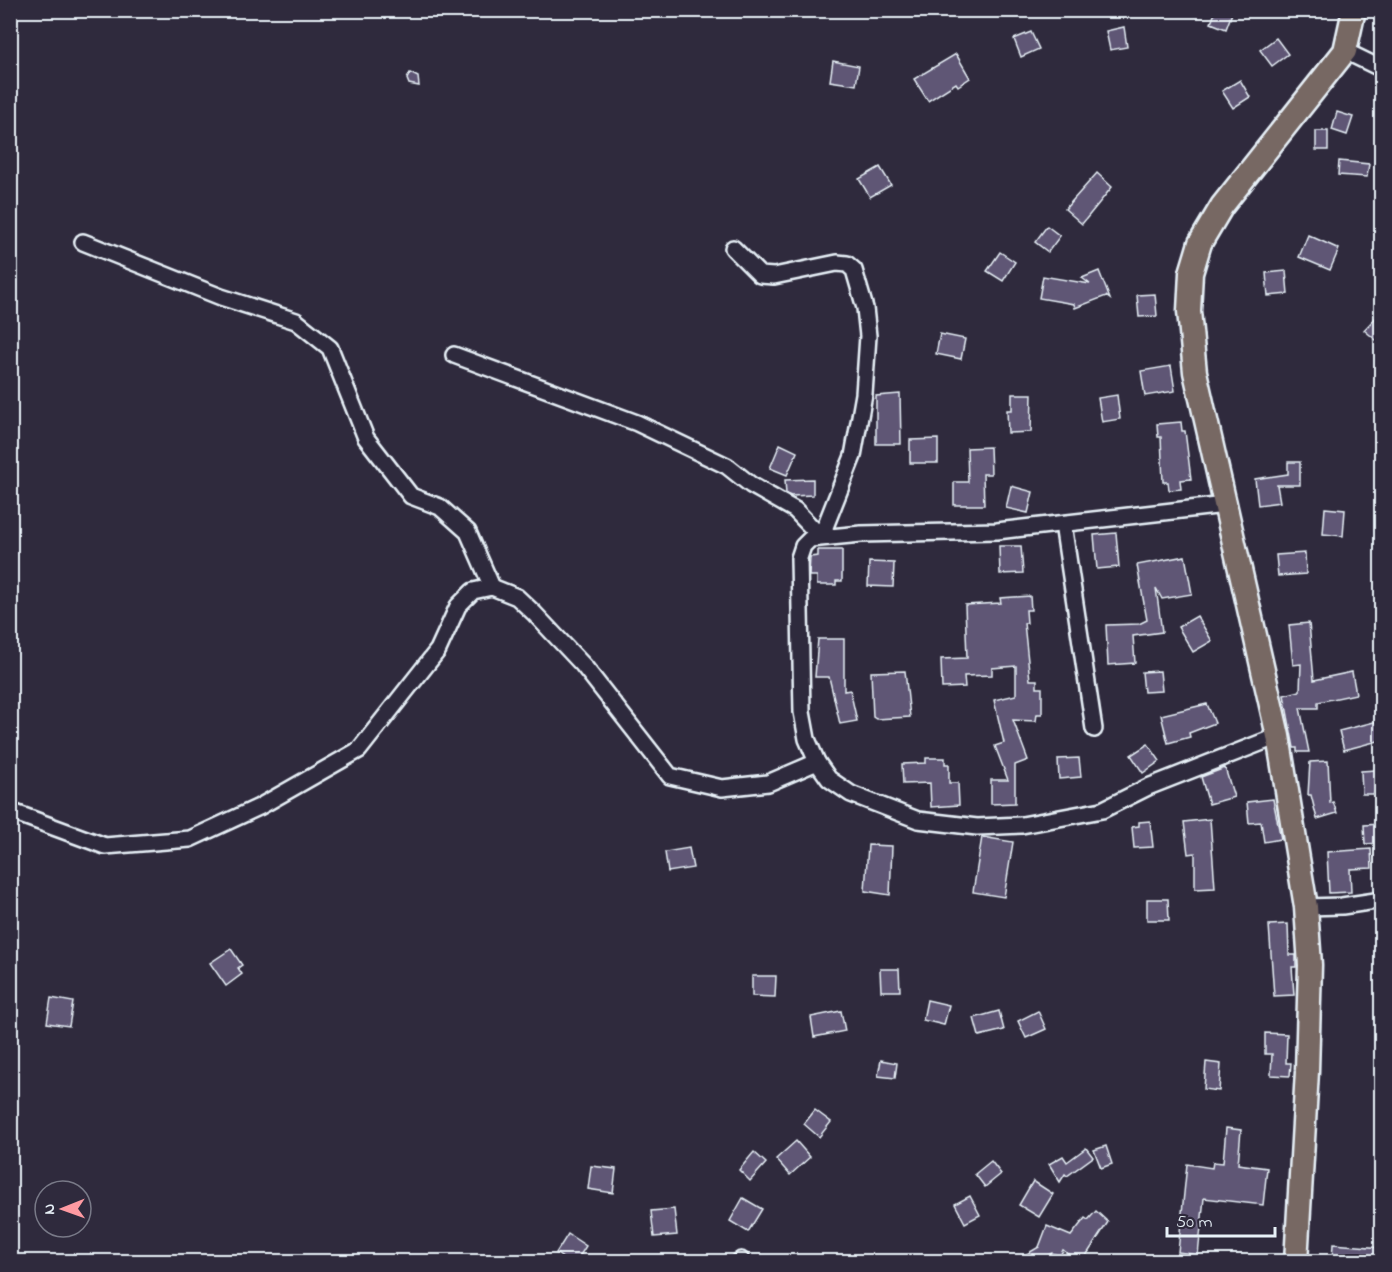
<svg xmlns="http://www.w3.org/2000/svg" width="1392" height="1272" viewBox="0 0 1392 1272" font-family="'Indie Flower',sans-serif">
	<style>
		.building { fill: #5f5674; stroke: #e8f1f8; stroke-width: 1.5 }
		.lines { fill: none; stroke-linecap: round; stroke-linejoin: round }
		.street-casing { stroke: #e8f1f8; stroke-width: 20 }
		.primary-casing { stroke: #e8f1f8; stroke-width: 27 }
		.street { stroke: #2f2a3d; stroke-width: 15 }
		.primary { stroke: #776864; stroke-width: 22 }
	</style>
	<rect width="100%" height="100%" fill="#2f2a3d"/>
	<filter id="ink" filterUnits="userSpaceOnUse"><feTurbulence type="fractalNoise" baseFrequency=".0167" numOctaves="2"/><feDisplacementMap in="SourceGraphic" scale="12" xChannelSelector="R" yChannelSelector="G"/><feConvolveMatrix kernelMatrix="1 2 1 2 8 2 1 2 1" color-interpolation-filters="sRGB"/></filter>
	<g filter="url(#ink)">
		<g class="building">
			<path d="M1216,10L1232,13L1226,29L1211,23Z"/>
			<path d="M1124,27L1127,47L1110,50L1106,31Z"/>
			<path d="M1031,32L1039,49L1021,57L1014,39Z"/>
			<path d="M1276,38L1288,54L1272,66L1260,50Z"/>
			<path d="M956,54L970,78L958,86L956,83L928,101L914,79Z"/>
			<path d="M833,61L859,66L856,85L830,81Z"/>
			<path d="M410,73L418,77L419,86L409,84L407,79Z"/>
			<path d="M1240,80L1250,97L1233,108L1222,91Z"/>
			<path d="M1337,112L1353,117L1347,135L1332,130Z"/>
			<rect x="1316" y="131" width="12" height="19"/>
			<path d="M1339,161L1369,164L1367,177L1338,175Z"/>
			<path d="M880,167L891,185L870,197L859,179Z"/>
			<path d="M1097,173L1112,187L1082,224L1065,209Z"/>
			<path d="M1047,226L1060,236L1048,252L1035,242Z"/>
			<path d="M1308,235L1339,249L1330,270L1299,257Z"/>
			<path d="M1000,252L1015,262L1003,281L987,271Z"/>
			<path d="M1099,271L1110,299L1106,296L1075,308L1074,304L1039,298L1043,276L1090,284L1082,278Z"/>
			<path d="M1286,271L1288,294L1268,296L1266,273Z"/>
			<path d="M1155,294L1157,316L1139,317L1137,295Z"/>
			<path d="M1382,311V345L1364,330Z"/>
			<path d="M940,334L965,339L961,359L936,354Z"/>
			<path d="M1171,366L1175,391L1145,396L1141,371Z"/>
			<path d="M900,394L901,444H876V396Z"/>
			<path d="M1012,394H1032L1031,432L1008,433L1007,410H1012Z"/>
			<path d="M1117,395L1120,419L1102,422L1098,398Z"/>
			<path d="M1181,422L1182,431H1185L1191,479L1180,480L1181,489L1169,490L1168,482H1163L1161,437H1158L1157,424Z"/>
			<path d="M938,439V463H910V440Z"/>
			<path d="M780,444L797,452L787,475L770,468Z"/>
			<path d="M990,447L991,474H983L984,505H954V482H968L967,448Z"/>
			<path d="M1288,462H1300V485H1277L1280,502L1258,505L1255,479L1288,474Z"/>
			<path d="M813,479V495L791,496L786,494L785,480Z"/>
			<path d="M1011,486L1033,492L1028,513L1006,508Z"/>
			<path d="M1325,508L1345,510L1343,536L1323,534Z"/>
			<path d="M1116,533L1119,567L1097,569L1094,535Z"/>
			<path d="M999,546H1021L1023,573L1000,574Z"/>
			<path d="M818,550H842V581H836V585H817V576H809L810,557L818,556Z"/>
			<path d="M1305,553L1306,574L1278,576L1276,555Z"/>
			<path d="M1185,556L1192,594L1162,599L1156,588L1162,632L1133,636L1135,663L1108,665L1106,625L1139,624L1147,620L1137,565Z"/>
			<path d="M869,562L894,563L893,587L868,586Z"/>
			<path d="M1030,596L1031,610H1026L1027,623H1024L1030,680H1037V688H1042V714H1037L1036,721L1013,720L1028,760L1015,765V803L991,804V780H1008L995,746L1004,743L994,700L1016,695V666L992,668V675L964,676L965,687L942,688L941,659L967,658L965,605L1001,603L1000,598Z"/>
			<path d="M1197,616L1212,641L1193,652L1178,627Z"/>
			<path d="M1309,623L1314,680L1352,672L1356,694L1318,702V708H1300L1309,752H1297V748H1294L1284,695L1300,691L1301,664L1293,665L1289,625Z"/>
			<path d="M818,639H844V691L850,690L857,721L840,724L829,677H815Z"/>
			<path d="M905,671L910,717L876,719L873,717L871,672Z"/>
			<path d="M1160,671L1162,691L1144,692L1142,672Z"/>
			<path d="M1207,704L1215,723L1189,733L1190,737L1168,743L1161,715Z"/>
			<path d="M1382,720V740L1344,750L1339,731Z"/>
			<path d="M1148,744L1160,761L1143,773L1131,755Z"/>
			<path d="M926,758H945V764H949V783H958L959,805L931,807L930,783L903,784L902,764L926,763Z"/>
			<path d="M1079,758L1081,777L1059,779L1058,759Z"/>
			<path d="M1328,761L1330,803L1333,802L1337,813L1317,819L1311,795H1308L1310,762Z"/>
			<path d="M1225,768L1234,797L1209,804L1201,777Z"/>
			<path d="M1376,770L1377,794H1362L1361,771Z"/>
			<path d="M1273,799L1281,839L1264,842L1261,822L1249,823L1247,802Z"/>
			<path d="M1210,819L1215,888L1195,889V853L1188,854L1184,822Z"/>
			<path d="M1150,821L1153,847L1134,848L1132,827L1139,826V822Z"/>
			<path d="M1382,824V843L1365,844L1364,825Z"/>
			<path d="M982,837L1013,842L1004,897L973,892Z"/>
			<path d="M868,845L892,846L890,895L865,891Z"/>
			<path d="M689,848L693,868L668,872L665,852Z"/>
			<path d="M1371,849L1372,868L1350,869L1351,892L1329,893L1327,852Z"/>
			<path d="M1147,899H1168L1169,920H1147Z"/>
			<path d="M1288,924L1289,955H1296V967H1292L1294,995L1274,996L1269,925Z"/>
			<path d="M231,949L242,965L238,968L242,974L226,986L210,963Z"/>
			<path d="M880,969H899L900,991H881Z"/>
			<path d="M752,976H776L775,997L752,996Z"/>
			<path d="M51,998L73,1002L69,1026L47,1023Z"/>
			<path d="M927,1000L949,1005L944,1025L923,1020Z"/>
			<path d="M841,1011L845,1031L814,1037L811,1017Z"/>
			<path d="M999,1011L1004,1030L979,1036L974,1018Z"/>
			<path d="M1038,1011L1046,1029L1026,1038L1018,1021Z"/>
			<path d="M1265,1033L1287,1034L1286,1063H1291L1290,1076L1271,1075L1272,1054H1265Z"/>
			<path d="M881,1060L897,1063L895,1078L878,1076Z"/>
			<path d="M1206,1062L1221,1064L1219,1091L1204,1089Z"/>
			<path d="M815,1110L831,1122L819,1137L804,1124Z"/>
			<path d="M1226,1128L1241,1130L1238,1164L1267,1168L1263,1205L1204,1198L1198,1255L1178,1252L1187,1164L1212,1168L1213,1162L1223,1163Z"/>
			<path d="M796,1141L810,1157L790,1175L776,1159Z"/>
			<path d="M1106,1146L1112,1164L1101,1168L1094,1150Z"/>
			<path d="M1086,1148L1093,1157L1067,1176L1065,1174L1060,1182L1049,1164L1063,1156L1067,1162Z"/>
			<path d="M754,1152L766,1163L750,1181L739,1170Z"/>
			<path d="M991,1161L1001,1174L985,1187L975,1174Z"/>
			<path d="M591,1166L616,1169L613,1193L588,1189Z"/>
			<path d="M1033,1181L1053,1194L1039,1217L1019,1205Z"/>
			<path d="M970,1196L980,1215L965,1223L955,1204Z"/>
			<path d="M743,1198L762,1209L748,1232L730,1221Z"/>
			<path d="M674,1209L677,1235L654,1237L651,1211Z"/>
			<path d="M1096,1211L1108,1222L1082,1262H1078L1063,1250L1060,1256L1052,1253L1037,1262H1013L1039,1247L1047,1226L1071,1236L1085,1218L1088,1220Z"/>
			<path d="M568,1234L586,1246L576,1262H568L556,1253Z"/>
			<path d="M1333,1244L1382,1248V1262H1332Z"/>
		</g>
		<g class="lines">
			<g class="street-casing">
				<g id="street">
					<path d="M1345,51L1382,69"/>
					<path d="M83,242L221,297L296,321L330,348L366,438L411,496L440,507L468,532L492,587"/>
					<path d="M454,355L637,423L727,466L751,485L795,510L821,537L853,456L864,394L868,336L865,308L854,270L847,264L837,263L774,276L760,275L733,248"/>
					<path d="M1225,505L997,531L861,534L810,539L803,546L799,558L802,712L807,739L817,762L829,779L851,794L918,820L977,827L1022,825L1102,810L1148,787L1278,736"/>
					<path d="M1063,524L1094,729"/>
					<path d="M10,811L105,846L190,839L259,807L359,750L438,650L458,606L473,591L492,587L517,597L534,613L583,665L670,776L722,788L768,783L817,762"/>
					<path d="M1306,907L1342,906L1382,900"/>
					<path d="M739,1262L741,1260"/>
				</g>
			</g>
			<g class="primary-casing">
				<path id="primary" d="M1296,1262L1307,1071L1310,965L1306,907L1278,736L1195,372L1189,311L1191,273L1200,243L1222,206L1345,51L1354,10"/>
			</g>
			<use href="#street" class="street"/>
			<use href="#primary" class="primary"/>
		</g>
	</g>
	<rect width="1392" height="1272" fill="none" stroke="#2f2a3d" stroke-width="36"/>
	<rect x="18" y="18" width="1356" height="1236" fill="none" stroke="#e8f1f8" stroke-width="2" filter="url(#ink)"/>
	<g transform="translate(63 1209) rotate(269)"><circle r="28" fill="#2f2a3d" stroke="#797a88" stroke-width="1.5"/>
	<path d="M0-4.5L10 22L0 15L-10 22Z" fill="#ff9aa2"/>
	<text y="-9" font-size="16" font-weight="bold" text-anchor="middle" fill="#e8f1f8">N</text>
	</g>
	<path d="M1167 1227v9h108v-9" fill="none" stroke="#e8f1f8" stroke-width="3"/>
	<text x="1176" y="1227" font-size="18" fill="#e8f1f8" stroke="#2f2a3d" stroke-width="4.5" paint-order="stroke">50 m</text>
</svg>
